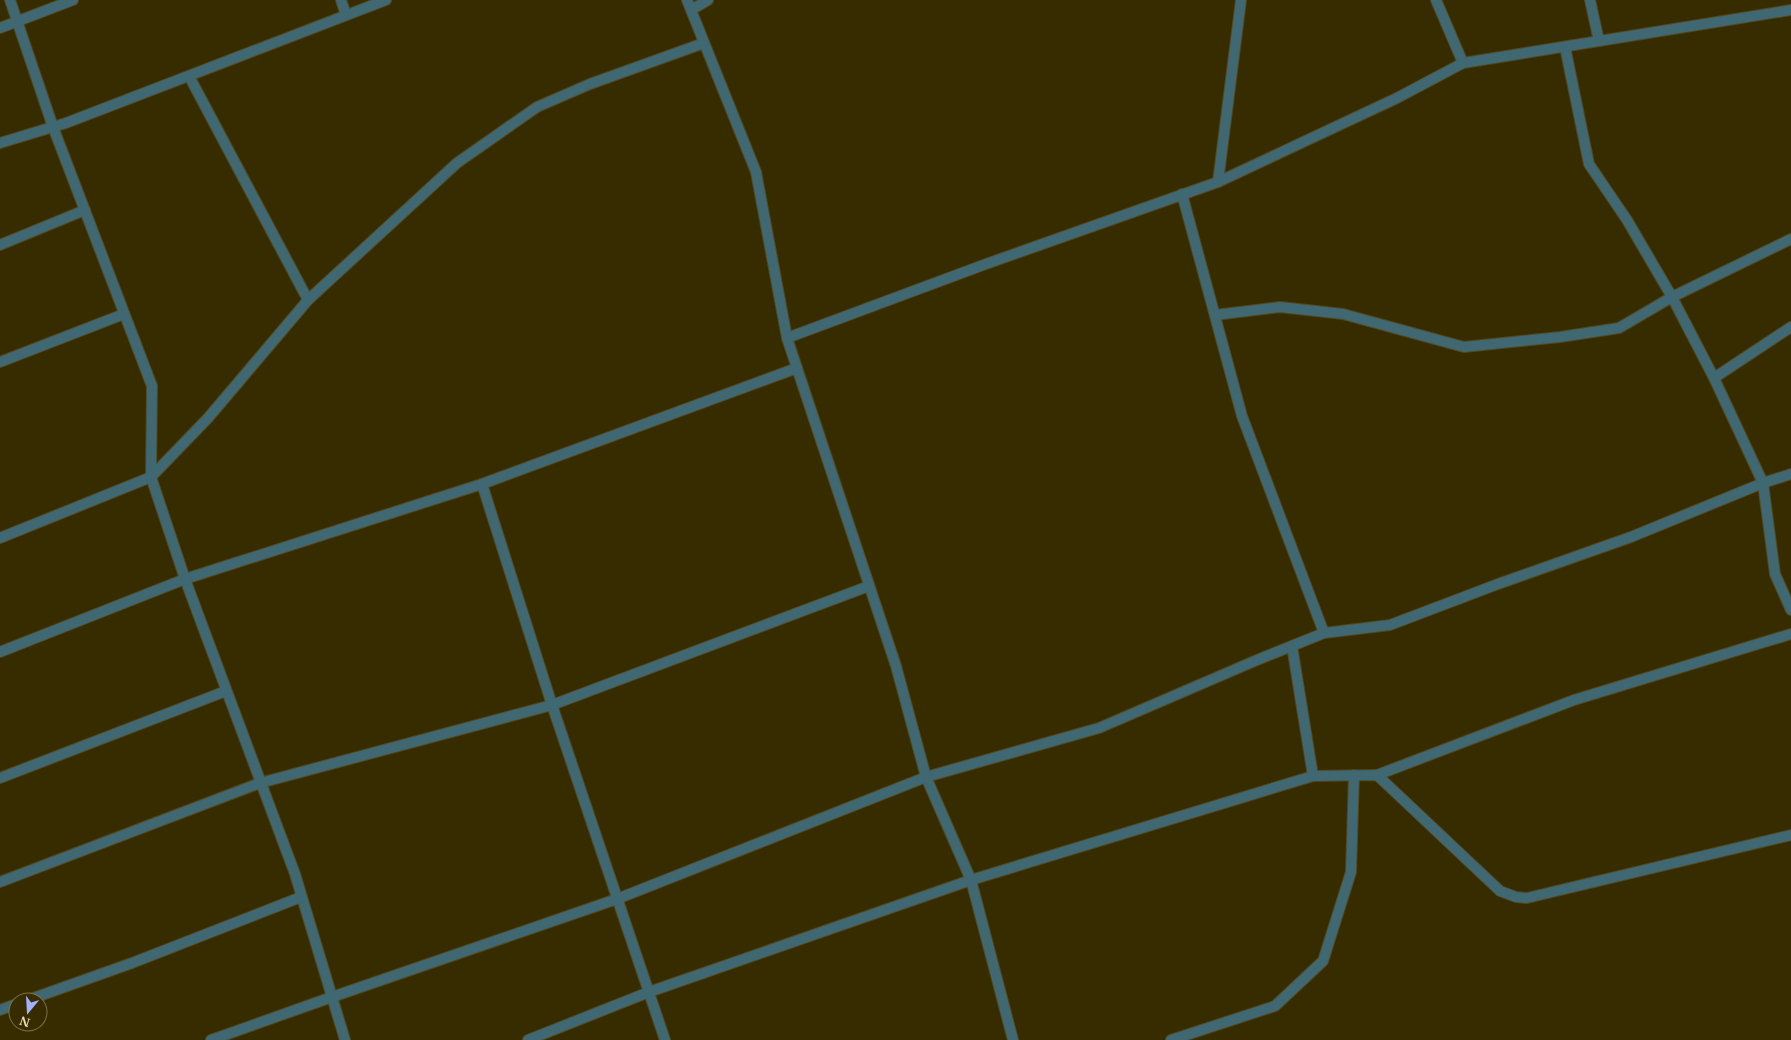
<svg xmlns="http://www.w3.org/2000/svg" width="1791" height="1040" viewBox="0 0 1791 1040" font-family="'Libre Baskerville',serif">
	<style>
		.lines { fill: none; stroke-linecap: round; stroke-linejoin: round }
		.minor-casing { stroke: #53481d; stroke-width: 12 }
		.minor { stroke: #3f6872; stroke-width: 10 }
	</style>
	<rect width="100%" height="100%" fill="#372c00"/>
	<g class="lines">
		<g class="minor-casing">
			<g id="minor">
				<path d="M10,0L53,127L152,386L151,477L185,579L295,874L345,1040"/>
				<path d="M341,0L346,15"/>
				<path d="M687,0L756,172L787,338L896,666L926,777L971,880L1013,1040"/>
				<path d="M1436,0L1463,63"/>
				<path d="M1590,0L1599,41"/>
				<path d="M691,10L708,0"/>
				<path d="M0,28L73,0"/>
				<path d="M1565,47L1589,164L1627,220L1672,297L1714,378L1763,483L1775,574L1791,610"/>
				<path d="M189,76L308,300"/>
				<path d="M0,143L66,123L386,0"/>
				<path d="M1218,182L1241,0"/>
				<path d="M1182,194L1242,416L1324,633"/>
				<path d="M0,245L85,210"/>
				<path d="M1215,315L1280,307L1343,314L1464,347L1560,337L1619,328L1672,297L1791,239"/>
				<path d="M787,338L986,264L1218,182L1397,98L1463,63L1791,10"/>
				<path d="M0,362L124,314"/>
				<path d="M1714,378L1791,327"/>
				<path d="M482,484L797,368"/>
				<path d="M0,538L151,477L208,418L308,300L457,163L537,107L590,84L704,43"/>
				<path d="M1292,646L1313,776"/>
				<path d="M0,652L185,579L482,484L552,705L665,1040"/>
				<path d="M1377,775L1574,700L1791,634"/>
				<path d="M0,778L226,691"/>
				<path d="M0,882L260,783L552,705L869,586"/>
				<path d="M28,1000L132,963L301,897"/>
				<path d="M0,1010L16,1004"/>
				<path d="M211,1040L332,997L617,899L926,777L1099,728L1257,660L1324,633L1390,625L1498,584L1631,537L1763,483L1791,474"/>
				<path d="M528,1040L649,992L971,880L1313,776L1377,775L1500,891L1516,897L1527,898L1791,835"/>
				<path d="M1171,1040L1275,1006L1323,961L1351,872L1354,775"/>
			</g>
		</g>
		<use href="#minor" class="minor"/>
	</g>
	<g transform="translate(28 1012) rotate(198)"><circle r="19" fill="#372c00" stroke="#7e7349"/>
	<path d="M0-3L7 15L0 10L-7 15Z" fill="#a2b2fd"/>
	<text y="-6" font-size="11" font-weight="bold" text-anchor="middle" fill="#e9deb7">N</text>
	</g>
</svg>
